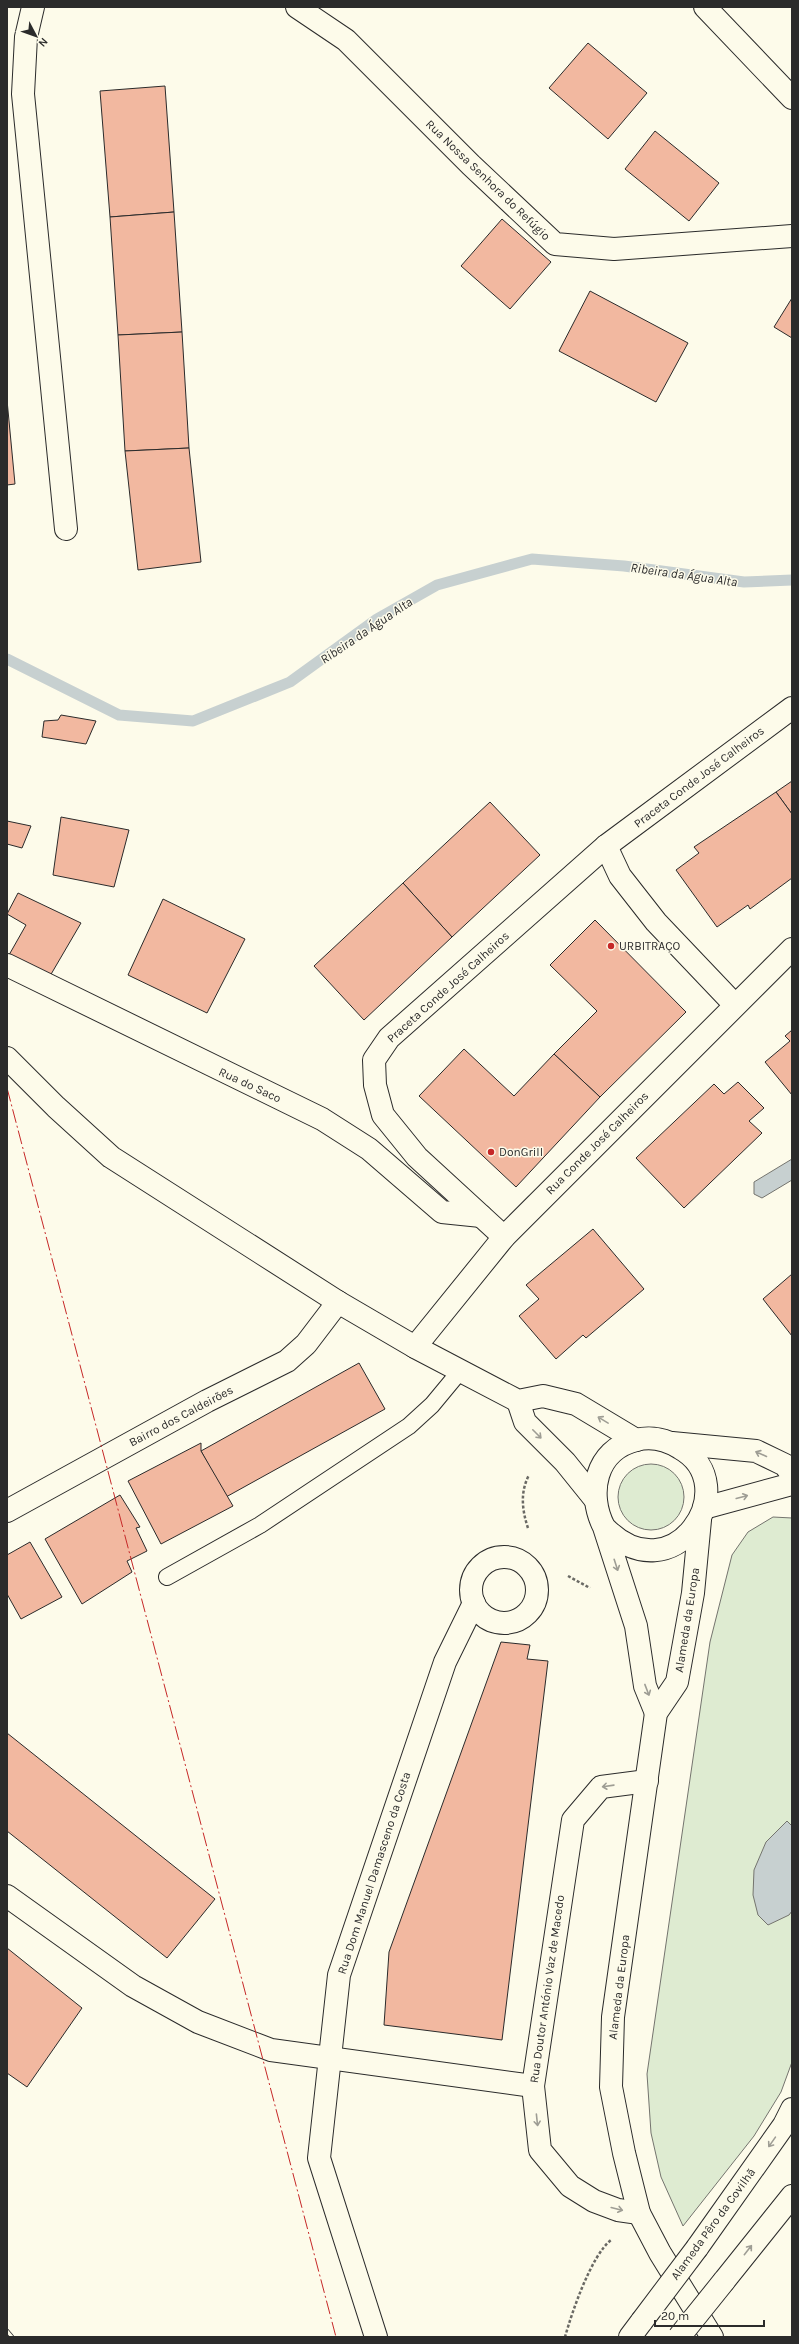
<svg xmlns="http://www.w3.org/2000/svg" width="799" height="2344" viewBox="0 0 799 2344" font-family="Karla,sans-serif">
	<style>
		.green { fill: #deebd1; stroke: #74746e }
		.water { fill: #c7d0d0; stroke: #74746e }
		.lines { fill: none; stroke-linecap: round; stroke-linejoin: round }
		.stream { stroke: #c7d0d0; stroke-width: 11 }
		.building { fill: #f2b8a0; stroke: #2b2b2b }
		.service-casing { stroke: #2b2b2b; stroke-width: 18 }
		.minor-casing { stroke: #2b2b2b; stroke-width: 24 }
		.secondary-casing { stroke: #2b2b2b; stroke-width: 24 }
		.path { stroke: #6a6964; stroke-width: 2.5; stroke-dasharray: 3 2; stroke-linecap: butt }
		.service { stroke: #fdfbea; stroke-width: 16 }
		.minor { stroke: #fdfbea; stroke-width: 22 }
		.secondary { stroke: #fdfbea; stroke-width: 22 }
		.rail-casing { stroke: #2b2b2b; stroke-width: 4.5 }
		.rail { stroke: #fdfbea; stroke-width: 3; stroke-dasharray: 9; stroke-linecap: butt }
		.secondary-bridge-casing { stroke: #2b2b2b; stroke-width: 24; stroke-linecap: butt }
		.secondary-bridge { stroke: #fdfbea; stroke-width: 22 }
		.power { stroke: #c62828; stroke-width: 1; stroke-dasharray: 14 3 2 3; stroke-linecap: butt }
		.oneway { stroke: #9e9d94 }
		.poi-dot { fill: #c62828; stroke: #fdfbea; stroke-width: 1.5 }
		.labels { text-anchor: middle; stroke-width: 3; stroke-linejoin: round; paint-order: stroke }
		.street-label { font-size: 12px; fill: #2b2b2b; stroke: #fdfbea }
		.poi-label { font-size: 12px; fill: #2b2b2b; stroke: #fdfbea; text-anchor: start }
		.water-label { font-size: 13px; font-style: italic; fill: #2b2b2b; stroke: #fdfbea }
	</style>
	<rect width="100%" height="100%" fill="#fdfbea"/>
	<g class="green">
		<circle cx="651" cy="1497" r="33"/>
		<path d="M773,1517L792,1518V2062L781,2092L754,2136L683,2226L661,2177L651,2133L647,2074L710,1642L732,1555L748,1532Z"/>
	</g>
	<g class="water">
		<path d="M792,1159V1180L762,1198L754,1194V1182Z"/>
		<path d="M787,1821L792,1826V1911L789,1915L768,1925L758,1915L753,1895L754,1870L766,1842Z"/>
	</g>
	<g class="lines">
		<path class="stream" d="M7,659L119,715L193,721L290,682L377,619L437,585L532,559L624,566L744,582L792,580"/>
	</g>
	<g class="building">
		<path d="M588,43L647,93L608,139L549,88Z"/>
		<path d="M165,86L174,212L110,217L100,91Z"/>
		<path d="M655,131L719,183L689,221L625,169Z"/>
		<path d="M174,212L182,332L118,335L110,217Z"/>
		<path d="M502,219L551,262L510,309L461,266Z"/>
		<path d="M590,291L688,343L656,402L559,351Z"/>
		<path d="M792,298V338L774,327Z"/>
		<path d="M182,332L189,448L125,451L118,335Z"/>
		<path d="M7,400L15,484L7,485Z"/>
		<path d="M189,448L201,562L138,570L125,451Z"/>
		<path d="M61,715L96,721L86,744L42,737L44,721L58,720Z"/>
		<path d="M792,781V814L776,792Z"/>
		<path d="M776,792L792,814V878L750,909L748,905L717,927L676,870L699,853L694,847Z"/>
		<path d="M490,802L540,855L452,937L403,883Z"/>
		<path d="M61,817L129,830L114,887L53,875Z"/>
		<path d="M7,821L31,826L22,848L7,844Z"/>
		<path d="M403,883L452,937L364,1020L314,966Z"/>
		<path d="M18,893L81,923L50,976L9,955L26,925L7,914Z"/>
		<path d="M163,899L245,939L207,1013L128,975Z"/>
		<path d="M595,920L686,1012L600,1097L554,1054L597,1011L550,965Z"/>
		<path d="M792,1030V1095L765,1062L790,1041L785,1036Z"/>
		<path d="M464,1049L514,1096L554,1054L600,1097L516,1187L419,1096Z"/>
		<path d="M738,1082L764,1108L749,1121L762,1133L684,1208L636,1158L714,1084L724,1094Z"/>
		<path d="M593,1229L644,1289L586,1338L583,1335L556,1359L519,1316L539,1299L526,1285Z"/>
		<path d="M792,1274V1336L763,1299Z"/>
		<path d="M359,1363L385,1409L226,1497L201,1451Z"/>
		<path d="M201,1443V1451L233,1506L161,1544L128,1481Z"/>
		<path d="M120,1495L140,1527L136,1528L147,1551L127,1561L132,1572L82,1604L45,1539Z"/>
		<path d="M30,1542L62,1597L21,1619L7,1594V1555Z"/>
		<path d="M501,1642L530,1645L527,1659L548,1661L502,2040L384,2025L389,1952Z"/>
		<path d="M7,1733L215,1899L167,1958L7,1831Z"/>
		<path d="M7,1948L82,2008L27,2087L7,2073Z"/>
	</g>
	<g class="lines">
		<g class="service-casing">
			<path id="service" d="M167,1577L260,1525L409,1426L432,1405L461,1370"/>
		</g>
		<g class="minor-casing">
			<g id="minor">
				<path d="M33,7L26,37L23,94L66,529"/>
				<path d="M297,7L346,40L471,165L555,244L614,249L792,236"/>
				<path d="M705,7L792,98"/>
				<path d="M606,846L620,876L656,922L734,1004"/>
				<path d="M7,965L322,1119L369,1149L442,1212L481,1216"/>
				<path d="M504,1237L417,1157L383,1115L375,1085L374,1060L389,1038L606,846L792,708"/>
				<path d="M415,1347L504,1237L792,949"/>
				<path d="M7,1511L207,1401L287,1361L306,1344L338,1302"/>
				<circle cx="504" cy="1590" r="33"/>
				<path d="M7,1896L133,1986L198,2022L271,2050L533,2086"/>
				<path d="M639,2213L618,2210L594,2201L570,2186L540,2150L533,2086L573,1820L601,1787L647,1781"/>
				<path d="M376,2337L319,2158L339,1975L445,1662L474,1603"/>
			</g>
		</g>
		<g class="secondary-casing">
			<g id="secondary">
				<path d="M7,1058L56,1107L111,1157L338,1302L415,1347L518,1401L543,1396L576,1404L636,1440"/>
				<path d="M518,1401L525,1422L565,1462L594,1498"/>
				<path d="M672,1443L756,1451L785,1465L792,1475"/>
				<path d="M704,1508L792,1484"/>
				<path d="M700,1520L693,1593L677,1682L656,1713L613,2017L611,2087L624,2153L639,2213L660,2253L712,2337"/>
				<path d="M604,1527C673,1599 747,1485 680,1448C667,1440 651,1436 636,1440C595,1450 587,1494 604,1527L636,1626L645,1686L656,1713"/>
				<path d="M697,2248L784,2125L792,2109"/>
				<path d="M724,2281L792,2196"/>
				<path d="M630,2337L642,2321"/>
			</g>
		</g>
		<g class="path">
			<path d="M528,1528C522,1510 520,1492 529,1475"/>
			<path d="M568,1576L590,1588"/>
			<path d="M565,2337C572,2312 591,2256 611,2240"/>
		</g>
		<use href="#service" class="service"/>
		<use href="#minor" class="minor"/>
		<use href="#secondary" class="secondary"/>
		<g class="rail-casing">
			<path id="rail" d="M7,2331L12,2337"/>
		</g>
		<use href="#rail" class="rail"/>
		<g class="secondary-bridge-casing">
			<g id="secondary-bridge">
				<path d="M642,2321L697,2248"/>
				<path d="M679,2337L724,2281"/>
			</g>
		</g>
		<use href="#secondary-bridge" class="secondary-bridge"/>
		<path class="power" d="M7,1088L336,2337"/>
	</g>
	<defs><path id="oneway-shaft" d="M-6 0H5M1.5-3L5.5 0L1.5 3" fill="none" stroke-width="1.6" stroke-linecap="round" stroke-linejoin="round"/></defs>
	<g class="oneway">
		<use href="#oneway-shaft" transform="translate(603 1420) rotate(-149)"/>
		<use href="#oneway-shaft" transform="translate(537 1434) rotate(45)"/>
		<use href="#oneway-shaft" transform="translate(761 1454) rotate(-156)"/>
		<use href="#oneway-shaft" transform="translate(742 1497) rotate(-15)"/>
		<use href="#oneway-shaft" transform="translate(616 1565) rotate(72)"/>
		<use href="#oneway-shaft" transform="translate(647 1690) rotate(69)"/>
		<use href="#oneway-shaft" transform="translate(608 1786) rotate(172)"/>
		<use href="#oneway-shaft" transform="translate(537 2120) rotate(84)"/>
		<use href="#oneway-shaft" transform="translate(772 2142) rotate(125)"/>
		<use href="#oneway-shaft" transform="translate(617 2209) rotate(14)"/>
		<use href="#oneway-shaft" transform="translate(748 2250) rotate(-52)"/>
	</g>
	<g class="poi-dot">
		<circle cx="611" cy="946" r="4"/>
		<circle cx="491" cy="1152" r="4"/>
	</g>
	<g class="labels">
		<g class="street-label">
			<text transform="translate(488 180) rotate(44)" y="4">Rua Nossa Senhora do Refúgio</text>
			<text transform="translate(699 777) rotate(-37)" y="4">Praceta Conde José Calheiros</text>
			<text transform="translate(448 987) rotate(-42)" y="4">Praceta Conde José Calheiros</text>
			<text transform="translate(250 1085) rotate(25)" y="4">Rua do Saco</text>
			<text transform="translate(597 1143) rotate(-45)" y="4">Rua Conde José Calheiros</text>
			<text transform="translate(181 1416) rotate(-28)" y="4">Bairro dos Caldeirões</text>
			<text transform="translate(687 1620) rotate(-81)" y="4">Alameda da Europa</text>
			<text transform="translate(374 1873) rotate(-72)" y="4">Rua Dom Manuel Damasceno da Costa</text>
			<text transform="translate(619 1987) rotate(-83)" y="4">Alameda da Europa</text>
			<text transform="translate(547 1989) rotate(-82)" y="4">Rua Doutor António Vaz de Macedo</text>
			<text transform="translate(713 2224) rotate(-54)" y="4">Alameda Pêro da Covilhã</text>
		</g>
		<g class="poi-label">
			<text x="619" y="950">URBITRAÇO</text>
			<text x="499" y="1156">DonGrill</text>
		</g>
		<g class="water-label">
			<text transform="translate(684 574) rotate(8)" y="5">Ribeira da Água Alta</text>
			<text transform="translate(366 630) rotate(-34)" y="5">Ribeira da Água Alta</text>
		</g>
	</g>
	<rect width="799" height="2344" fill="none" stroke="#2b2b2b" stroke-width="16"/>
	<g transform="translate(36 36) rotate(131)" stroke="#fdfbea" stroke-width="3" paint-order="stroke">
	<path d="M0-3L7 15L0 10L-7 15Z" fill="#2b2b2b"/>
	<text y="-6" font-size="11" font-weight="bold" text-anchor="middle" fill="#2b2b2b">N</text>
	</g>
	<path d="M655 2320v6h109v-6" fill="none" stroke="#2b2b2b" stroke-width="2"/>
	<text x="661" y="2320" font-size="12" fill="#2b2b2b" stroke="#fdfbea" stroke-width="3" paint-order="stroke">20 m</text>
</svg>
